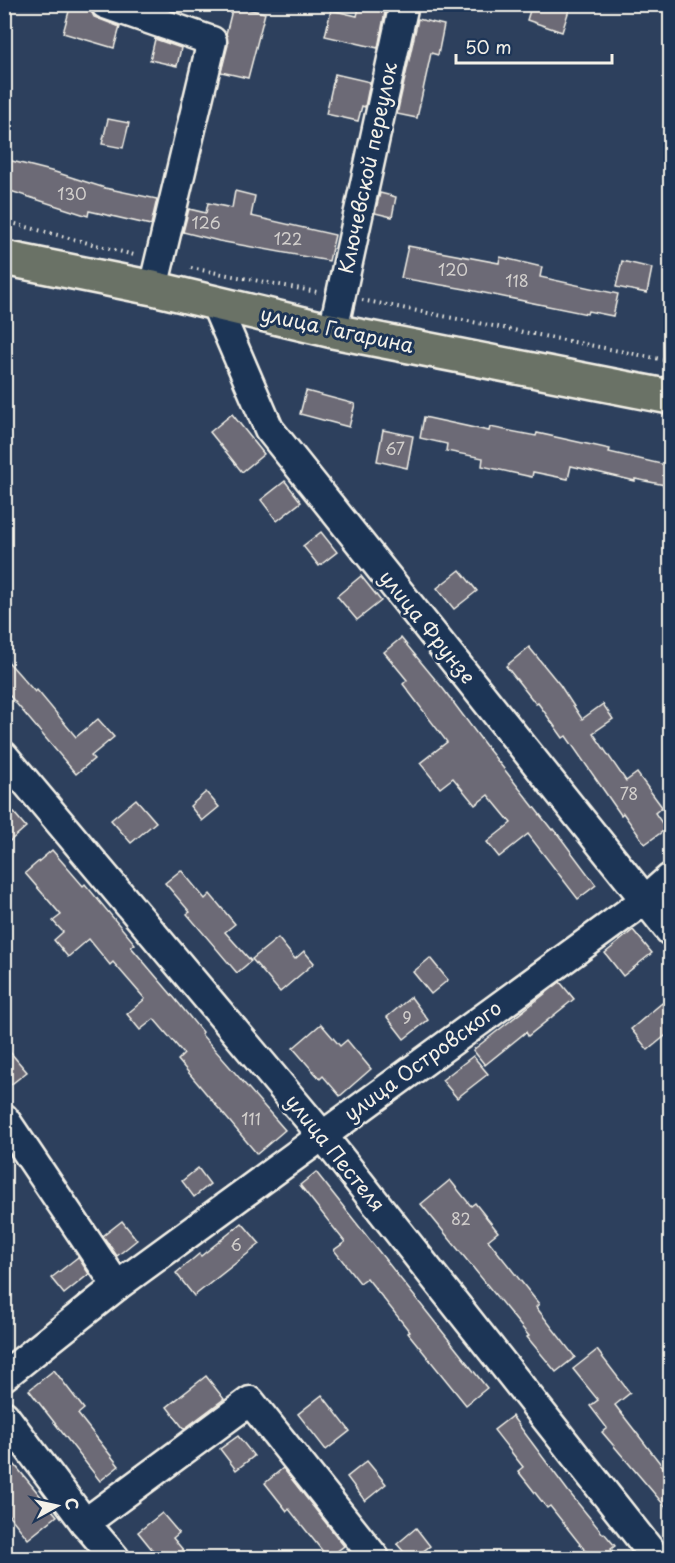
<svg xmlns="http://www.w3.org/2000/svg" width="675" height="1563" viewBox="0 0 675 1563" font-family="'Playpen Sans',sans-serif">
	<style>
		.building { fill: #6c6a76; stroke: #f4f1e8; stroke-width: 1.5 }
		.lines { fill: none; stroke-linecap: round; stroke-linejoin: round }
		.minor-casing { stroke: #f4f1e8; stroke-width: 33 }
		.major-casing { stroke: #f4f1e8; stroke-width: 38 }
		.path { stroke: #f4f1e8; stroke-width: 4; stroke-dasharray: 1.5 4.5; stroke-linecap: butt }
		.minor { stroke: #1d3557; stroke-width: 28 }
		.major { stroke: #6a7266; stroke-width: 33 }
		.labels { text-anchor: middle; stroke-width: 6; stroke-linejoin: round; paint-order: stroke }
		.number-label { font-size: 16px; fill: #d2cfcc }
		.street-label { font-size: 20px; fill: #f4f1e8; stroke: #1d3557 }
	</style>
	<rect width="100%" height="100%" fill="#2d405d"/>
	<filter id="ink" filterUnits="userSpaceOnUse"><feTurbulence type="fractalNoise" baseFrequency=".0167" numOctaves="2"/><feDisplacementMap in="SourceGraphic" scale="12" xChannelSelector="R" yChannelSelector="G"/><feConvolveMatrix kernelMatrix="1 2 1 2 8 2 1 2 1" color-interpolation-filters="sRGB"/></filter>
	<g filter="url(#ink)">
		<g class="building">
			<path d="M71,4L89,7L94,17L120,27L114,48L63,33Z"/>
			<path d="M360,4L381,8V11L385,12L378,48L325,36L331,10L357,16Z"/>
			<path d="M532,4H561L570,7L562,32L527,20Z"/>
			<path d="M233,6L265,13L248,78L221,72L228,45L226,34Z"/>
			<path d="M418,19L444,25L438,55L431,53L417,118L397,114Z"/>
			<path d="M155,39L181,48L177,66L150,60Z"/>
			<path d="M335,74L370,82L365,107L362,106L358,121L326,114Z"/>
			<path d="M108,119L129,123L123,148L102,144Z"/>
			<path d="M4,159L55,172L105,188L157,199L151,225L89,211L88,216L4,189Z"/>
			<path d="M235,191L255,196L251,216L335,235L329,261L219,241L183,232L189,209L206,213L208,203L232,208Z"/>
			<path d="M380,193L396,197L392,217L375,213Z"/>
			<path d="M408,246L499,263L500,257L542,267L540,277L618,294L613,316L588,311L587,314L465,289L401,278Z"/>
			<path d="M622,261L652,268L647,293L616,287Z"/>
			<path d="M306,391L355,404L349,427L300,414Z"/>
			<path d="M232,414L264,454L242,472L210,432Z"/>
			<path d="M424,417L489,431L490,427L536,436L537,433L610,449L609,452L670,466V486L635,479V481L571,466L568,479L533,472L532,477L482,466L483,458L446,451L447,444L420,438Z"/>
			<path d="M383,430L413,436L407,468L377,461Z"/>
			<path d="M285,481L301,502L277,521L261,500Z"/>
			<path d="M321,532L337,552L319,566L303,546Z"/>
			<path d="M460,570L477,591L454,609L437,588Z"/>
			<path d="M361,576L381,601L357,620L337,596Z"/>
			<path d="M401,638L444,690L489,750L552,830L554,829L596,885L578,899L528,834L499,857L487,842L511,823L488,795L475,805L453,778L440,788L420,763L447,742L403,684L407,680L384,652Z"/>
			<path d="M529,647L560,685L582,719L603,704L613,719L593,733L626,781L637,773L662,807L655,813L666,829L645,844L623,813L621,815L566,736L563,738L538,703L536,704L506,666Z"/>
			<path d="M4,657L35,692L37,690L76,737L98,719L114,737L91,756L94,759L76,774L4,689Z"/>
			<path d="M206,792L219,807L202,821L190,806Z"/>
			<path d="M136,799L156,822L131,843L111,820Z"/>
			<path d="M4,801L26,827L4,846Z"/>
			<path d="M52,850L83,886L85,884L135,944L131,947L176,1000L202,1032L201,1034L285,1130L257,1154L178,1060L184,1054L154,1019L140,1030L127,1014L145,999L113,962L110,965L89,939L68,957L54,940L63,932L53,921L61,915L25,873Z"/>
			<path d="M181,870L205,899L210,894L235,924L225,932L251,961L237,973L187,914L190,912L165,883Z"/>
			<path d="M633,930L652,953L623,976L605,953Z"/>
			<path d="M278,938L295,959L304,951L314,963L280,992L252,959Z"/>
			<path d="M430,958L448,980L431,994L413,972Z"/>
			<path d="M560,982L574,999L528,1036L526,1032L485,1065L473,1050Z"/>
			<path d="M411,997L428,1020L404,1039L387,1017Z"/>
			<path d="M662,1003L670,1013V1032L648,1050L631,1029Z"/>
			<path d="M321,1024L340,1046L347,1040L371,1069L340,1096L323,1076L320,1079L293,1048Z"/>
			<path d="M4,1045L27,1072L4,1090Z"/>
			<path d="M473,1056L488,1074L457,1098L442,1080Z"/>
			<path d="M198,1168L210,1184L194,1197L182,1181Z"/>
			<path d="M316,1172L487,1388L466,1405L408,1333L410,1332L367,1278L360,1283L334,1250L345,1242L300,1185Z"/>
			<path d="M450,1180L471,1206L475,1203L498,1232L488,1240L539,1304L536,1307L575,1357L556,1372L527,1337L529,1336L421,1204Z"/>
			<path d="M122,1221L137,1240L117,1256L103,1236Z"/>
			<path d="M242,1223L260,1244L194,1296L176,1273L199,1254L201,1256Z"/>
			<path d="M78,1257L89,1274L64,1294L51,1278Z"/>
			<path d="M597,1350L630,1393L615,1405L670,1476V1512L602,1432L607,1428L590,1406L598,1400L573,1369Z"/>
			<path d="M54,1370L84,1409L78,1414L119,1466L100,1481L29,1390Z"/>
			<path d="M206,1376L224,1399L184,1429L167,1407Z"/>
			<path d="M322,1395L350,1431L326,1450L298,1414Z"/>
			<path d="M512,1416L568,1491L603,1534L604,1533L615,1546L611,1549L619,1558H591L550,1506L547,1508L518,1471L523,1467L494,1430Z"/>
			<path d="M238,1436L254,1456L236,1470L220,1449Z"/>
			<path d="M4,1452L57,1516L28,1539L4,1509Z"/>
			<path d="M367,1461L386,1484L365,1501L347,1477Z"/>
			<path d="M283,1468L344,1546L328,1558L289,1509L287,1511L265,1483Z"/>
			<path d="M162,1513L179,1533L173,1538L190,1558H159L138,1532Z"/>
			<path d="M416,1528L430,1546L414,1558H409L397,1544Z"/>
		</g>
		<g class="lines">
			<g class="minor-casing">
				<g id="minor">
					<path d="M105,4L212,41L153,288"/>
					<path d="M215,303L269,429L670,931"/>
					<path d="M333,331L404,4"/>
					<path d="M4,756L322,1135L656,1558"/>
					<path d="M4,1118L117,1286"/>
					<path d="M4,1376L117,1286L645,900L670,878"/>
					<path d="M4,1415L85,1523L115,1558"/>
					<path d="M85,1523L250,1401L375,1558"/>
				</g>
			</g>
			<g class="major-casing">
				<path id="major" d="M4,258L153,288L333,331L670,397"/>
			</g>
			<g class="path">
				<path d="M4,221L134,255"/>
				<path d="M191,268L317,292"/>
				<path d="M362,300L670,361"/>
			</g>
			<use href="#minor" class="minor"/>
			<use href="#major" class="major"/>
		</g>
	</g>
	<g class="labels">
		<g class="number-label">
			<text x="72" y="200">130</text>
			<text x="206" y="229">126</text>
			<text x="288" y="245">122</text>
			<text x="453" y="276">120</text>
			<text x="517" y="287">118</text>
			<text x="395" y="455">67</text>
			<text x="629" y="800">78</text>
			<text x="407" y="1024">9</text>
			<text x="251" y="1125">111</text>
			<text x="461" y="1225">82</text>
			<text x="236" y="1251">6</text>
		</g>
		<g class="street-label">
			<text transform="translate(368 168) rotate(-78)" y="7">Ключевской переулок</text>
			<text transform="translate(337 330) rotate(12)" y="7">улица Гагарина</text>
			<text transform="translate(427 627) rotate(51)" y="7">улица Фрунзе</text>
			<text transform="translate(423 1061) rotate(-36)" y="7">улица Островского</text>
			<text transform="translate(335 1153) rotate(51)" y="7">улица Пестеля</text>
		</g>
	</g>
	<rect width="675" height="1563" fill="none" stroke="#1d3557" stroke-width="24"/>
	<rect x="12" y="12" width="651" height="1539" fill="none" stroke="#f4f1e8" stroke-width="2" filter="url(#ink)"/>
	<g transform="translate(57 1506) rotate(82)" stroke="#1d3557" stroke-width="4.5" paint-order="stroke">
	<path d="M0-4.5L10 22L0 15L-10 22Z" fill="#f4f1e8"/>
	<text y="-9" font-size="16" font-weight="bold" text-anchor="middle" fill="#f4f1e8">С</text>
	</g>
	<path d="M456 54v9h156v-9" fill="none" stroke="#f4f1e8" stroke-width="3"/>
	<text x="465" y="54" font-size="18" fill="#f4f1e8" stroke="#1d3557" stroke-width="4.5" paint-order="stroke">50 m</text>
</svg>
